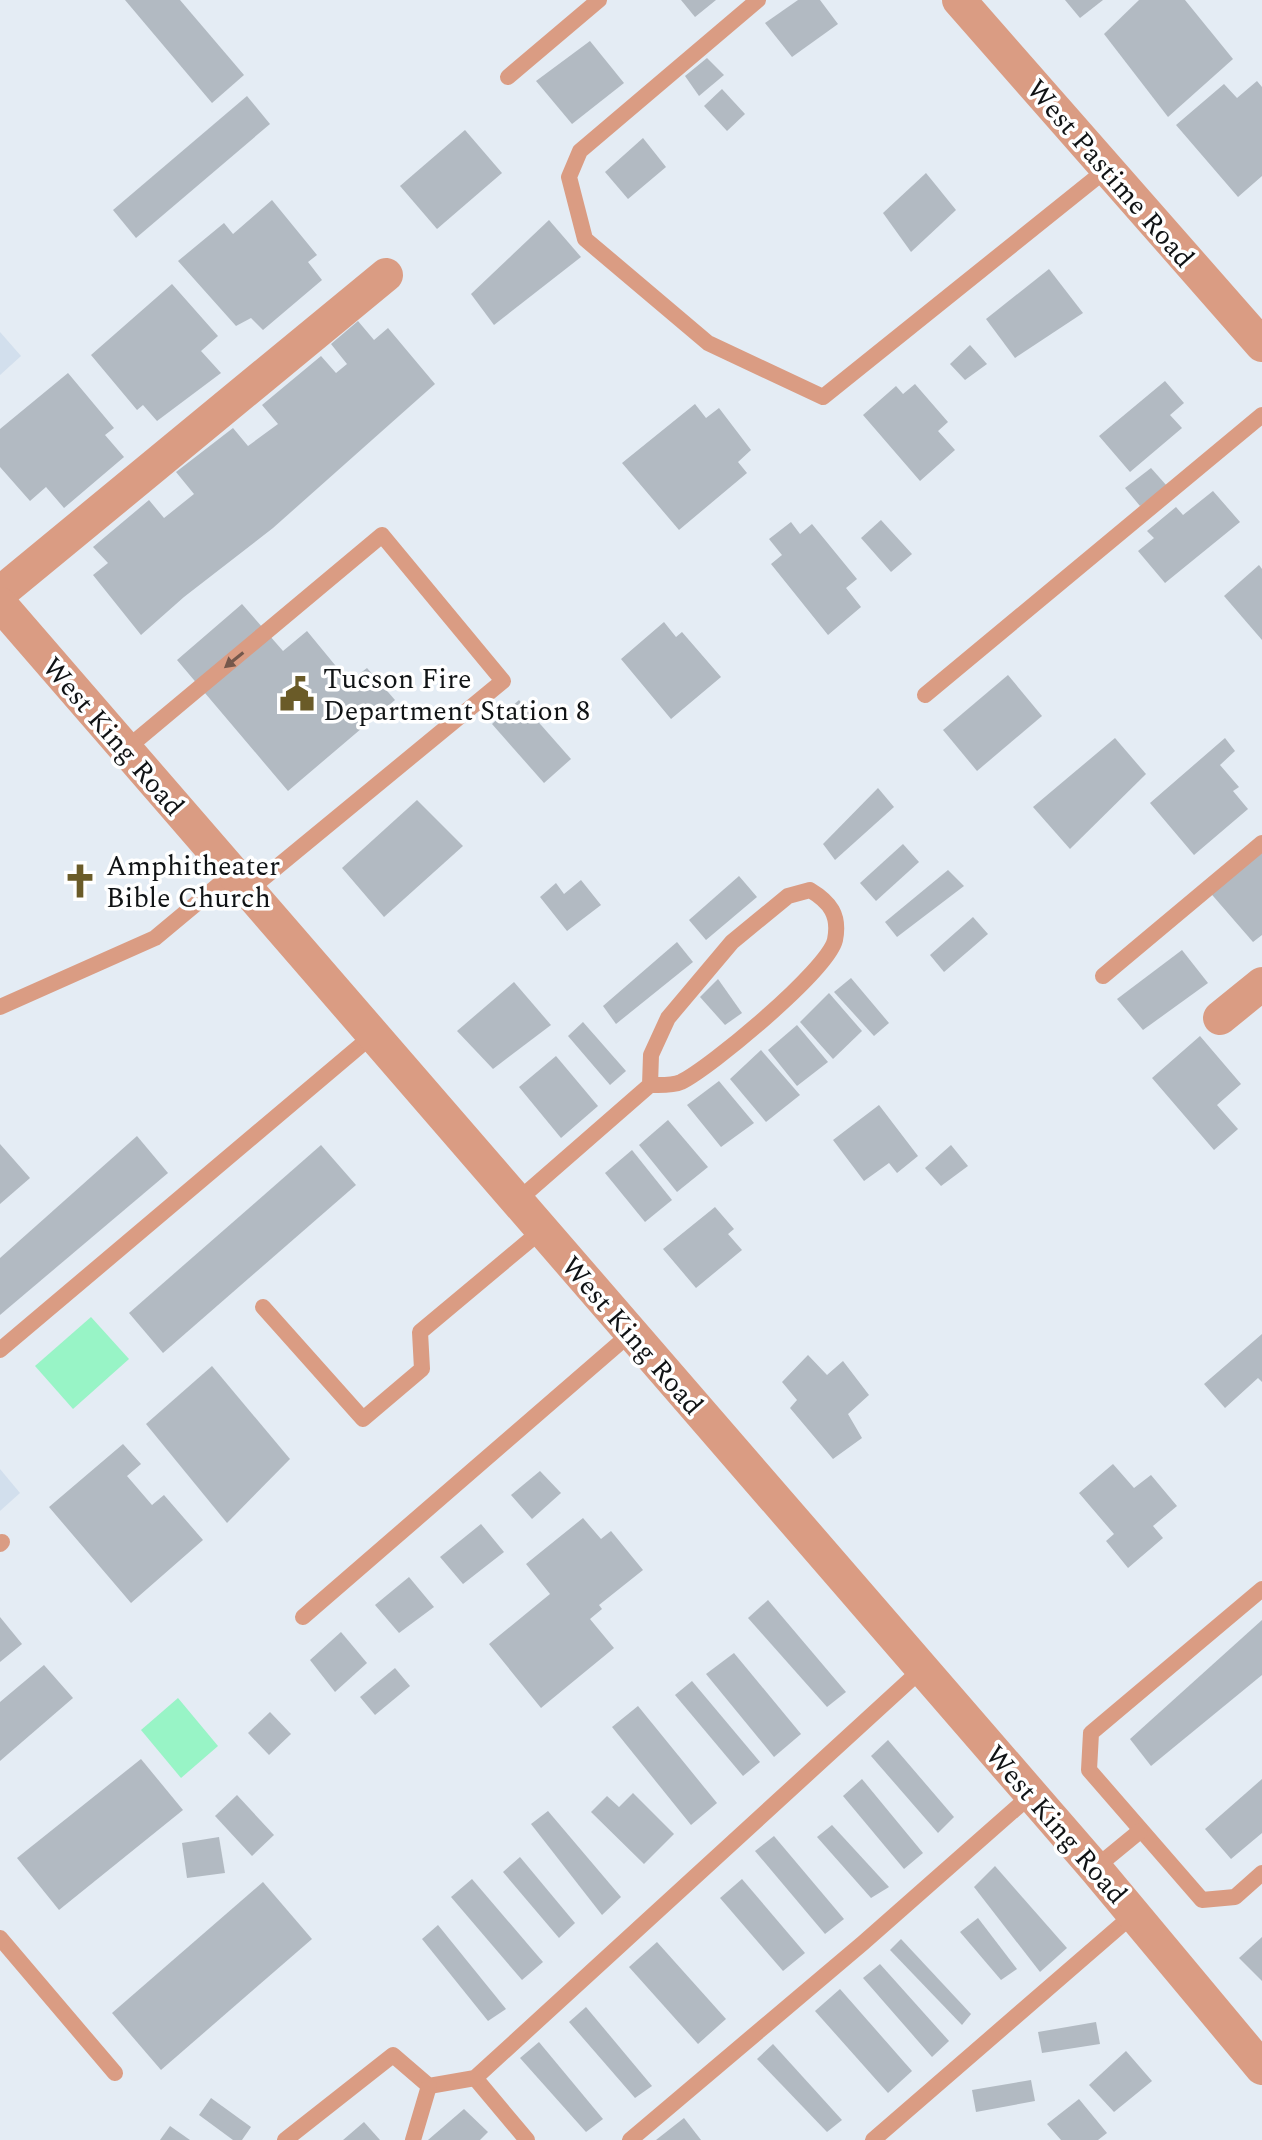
<svg xmlns="http://www.w3.org/2000/svg" width="1262" height="2140" viewBox="0 0 1262 2140" font-family="Spectral,serif">
	<style>
		.built { fill: #d2dfed }
		.green { fill: #98f4c6 }
		.building { fill: #b2bac2 }
		.lines { fill: none; stroke-linecap: round; stroke-linejoin: round }
		.service { stroke: #da9c83; stroke-width: 16 }
		.minor { stroke: #da9c83; stroke-width: 34 }
		.oneway { fill: #75584c }
		.labels { text-anchor: middle; stroke-width: 7; stroke-linejoin: round; paint-order: stroke }
		.street-label { font-size: 28px; fill: #101315; stroke: #fff }
		.poi-label { font-size: 28px; fill: #101315; stroke: #fff; text-anchor: start }
	</style>
	<rect width="100%" height="100%" fill="#e4ecf4"/>
	<g class="built">
		<path d="M0,332L21,356L0,375Z"/>
		<path d="M0,1469L20,1493L0,1511Z"/>
	</g>
	<g class="green">
		<path d="M91,1317L129,1359L73,1409L35,1366Z"/>
		<path d="M178,1698L218,1746L181,1778L141,1730Z"/>
	</g>
	<g class="building">
		<path d="M125,0H180L244,75L212,103Z"/>
		<path d="M681,0H716L695,17Z"/>
		<path d="M798,0H820L838,24L792,57L765,23Z"/>
		<path d="M1065,0H1103L1080,18Z"/>
		<path d="M1139,0H1185L1233,59L1168,117L1104,34Z"/>
		<path d="M590,41L624,83L572,124L536,81Z"/>
		<path d="M707,58L724,75L699,96L685,76Z"/>
		<path d="M1257,81L1262,87V176L1238,197L1176,125L1224,84L1237,98Z"/>
		<path d="M722,89L745,114L727,131L704,106Z"/>
		<path d="M247,96L270,124L136,238L113,210Z"/>
		<path d="M465,130L502,173L437,229L400,186Z"/>
		<path d="M643,138L666,167L628,199L605,172Z"/>
		<path d="M926,173L956,210L911,252L883,213Z"/>
		<path d="M272,200L317,255L308,262L322,280L263,330L251,318L236,326L178,261L224,223L233,234Z"/>
		<path d="M549,220L581,257L494,325L471,294Z"/>
		<path d="M1049,269L1083,313L1015,358L986,319Z"/>
		<path d="M172,284L218,336L201,351L221,373L157,421L143,405L137,410L91,355Z"/>
		<path d="M358,321L374,340L388,328L435,384L273,528L184,597L141,635L93,575L108,563L93,547L149,500L164,518L194,494L176,472L233,428L248,446L278,424L262,405L321,356L336,373L347,364L331,344Z"/>
		<path d="M970,345L987,364L965,380L950,364Z"/>
		<path d="M68,373L114,428L105,435L124,457L64,508L46,487L30,501L0,467V429Z"/>
		<path d="M1165,381L1184,403L1170,415L1182,428L1130,472L1099,436Z"/>
		<path d="M915,384L948,422L938,431L955,450L920,481L863,415L896,386L903,394Z"/>
		<path d="M695,404L706,418L719,408L751,450L738,462L747,473L679,530L622,463Z"/>
		<path d="M1151,468L1167,486L1140,506L1125,488Z"/>
		<path d="M1213,491L1240,522L1165,583L1138,551L1154,538L1147,531L1176,507L1183,515Z"/>
		<path d="M881,520L912,554L891,572L861,538Z"/>
		<path d="M791,522L800,534L812,524L857,579L846,588L861,607L828,635L771,564L782,555L769,539Z"/>
		<path d="M1259,565L1262,569V640L1224,596Z"/>
		<path d="M242,604L283,651L307,631L349,682L367,668L395,700L288,791L177,660Z"/>
		<path d="M664,622L676,637L682,632L721,677L671,719L621,659Z"/>
		<path d="M1008,675L1042,716L977,771L943,730Z"/>
		<path d="M519,700L571,759L544,783L492,724Z"/>
		<path d="M1115,738L1146,774L1070,849L1033,807Z"/>
		<path d="M1225,738L1235,751L1220,765L1239,787L1233,791L1248,809L1194,855L1150,803Z"/>
		<path d="M878,788L894,807L835,860L823,844Z"/>
		<path d="M417,800L463,846L384,917L342,868Z"/>
		<path d="M903,844L919,862L876,901L860,883Z"/>
		<path d="M1262,849V935L1253,942L1207,889Z"/>
		<path d="M948,870L964,886L897,937L885,922Z"/>
		<path d="M739,876L757,897L706,940L689,920Z"/>
		<path d="M581,880L601,905L567,931L540,897L556,883L564,894Z"/>
		<path d="M973,917L988,934L944,972L930,955Z"/>
		<path d="M677,942L693,962L616,1024L603,1006Z"/>
		<path d="M1182,950L1208,983L1143,1030L1117,999Z"/>
		<path d="M851,978L889,1023L874,1036L834,992Z"/>
		<path d="M718,979L742,1013L725,1025L700,997Z"/>
		<path d="M514,982L551,1025L493,1069L457,1031Z"/>
		<path d="M829,993L862,1031L833,1059L800,1022Z"/>
		<path d="M583,1022L626,1071L610,1085L568,1036Z"/>
		<path d="M797,1025L828,1062L797,1086L768,1050Z"/>
		<path d="M1200,1036L1241,1084L1217,1105L1238,1129L1214,1150L1152,1078Z"/>
		<path d="M761,1050L800,1095L766,1122L730,1079Z"/>
		<path d="M556,1056L598,1106L561,1138L519,1087Z"/>
		<path d="M719,1081L754,1123L721,1147L687,1105Z"/>
		<path d="M879,1105L918,1156L897,1173L889,1163L864,1181L833,1140Z"/>
		<path d="M668,1120L708,1167L677,1192L639,1145Z"/>
		<path d="M137,1136L168,1173L0,1315V1258Z"/>
		<path d="M0,1144L30,1178L0,1204Z"/>
		<path d="M321,1145L356,1185L163,1353L129,1313Z"/>
		<path d="M951,1145L968,1166L941,1186L925,1168Z"/>
		<path d="M632,1150L672,1200L645,1222L605,1173Z"/>
		<path d="M715,1207L734,1229L728,1234L742,1250L696,1288L663,1249Z"/>
		<path d="M1262,1334V1382L1258,1378L1225,1408L1204,1384Z"/>
		<path d="M808,1355L827,1375L843,1361L869,1395L848,1414L862,1438L833,1459L790,1408L797,1400L782,1382Z"/>
		<path d="M212,1366L290,1459L227,1523L146,1424Z"/>
		<path d="M123,1444L141,1464L127,1476L152,1505L164,1495L203,1540L131,1603L49,1507Z"/>
		<path d="M1113,1464L1134,1488L1151,1475L1177,1506L1153,1526L1163,1538L1128,1568L1106,1541L1114,1534L1079,1493Z"/>
		<path d="M540,1471L561,1493L532,1519L511,1495Z"/>
		<path d="M583,1518L601,1539L611,1531L643,1570L599,1605L602,1609L590,1619L614,1648L541,1708L489,1644L550,1594L526,1564Z"/>
		<path d="M481,1524L504,1552L463,1584L440,1557Z"/>
		<path d="M409,1577L434,1607L399,1633L375,1605Z"/>
		<path d="M768,1600L846,1692L827,1707L748,1618Z"/>
		<path d="M0,1617L22,1644L0,1662Z"/>
		<path d="M1262,1620V1675L1151,1766L1130,1739Z"/>
		<path d="M341,1632L367,1663L335,1692L310,1660Z"/>
		<path d="M734,1653L801,1734L774,1757L706,1674Z"/>
		<path d="M44,1665L73,1698L0,1761V1702Z"/>
		<path d="M395,1668L410,1686L375,1715L360,1697Z"/>
		<path d="M692,1681L760,1762L743,1776L675,1695Z"/>
		<path d="M638,1706L717,1803L691,1825L612,1727Z"/>
		<path d="M270,1712L291,1734L269,1755L248,1733Z"/>
		<path d="M888,1740L954,1817L938,1833L871,1756Z"/>
		<path d="M141,1759L183,1810L59,1910L17,1858Z"/>
		<path d="M862,1779L923,1853L904,1869L843,1796Z"/>
		<path d="M1262,1779V1833L1231,1859L1205,1829Z"/>
		<path d="M633,1793L674,1834L644,1864L591,1812L607,1796L619,1807Z"/>
		<path d="M237,1795L274,1835L252,1856L215,1816Z"/>
		<path d="M548,1811L621,1897L602,1915L531,1824Z"/>
		<path d="M832,1825L889,1887L871,1898L817,1837Z"/>
		<path d="M774,1836L844,1919L825,1934L755,1851Z"/>
		<path d="M219,1837L225,1873L187,1878L182,1843Z"/>
		<path d="M520,1857L575,1923L559,1938L503,1872Z"/>
		<path d="M995,1866L1067,1948L1040,1972L974,1887Z"/>
		<path d="M472,1879L543,1962L522,1980L451,1897Z"/>
		<path d="M742,1879L805,1953L783,1971L720,1898Z"/>
		<path d="M263,1882L312,1939L161,2070L112,2013Z"/>
		<path d="M978,1918L1017,1969L1001,1980L960,1932Z"/>
		<path d="M438,1925L506,2009L488,2021L422,1939Z"/>
		<path d="M1262,1937V1981L1239,1958Z"/>
		<path d="M901,1939L971,2014L962,2025L890,1950Z"/>
		<path d="M657,1942L726,2019L698,2044L629,1967Z"/>
		<path d="M880,1964L949,2041L932,2057L863,1978Z"/>
		<path d="M840,1989L912,2071L888,2093L815,2011Z"/>
		<path d="M586,2007L652,2086L635,2098L569,2022Z"/>
		<path d="M1096,2022L1100,2044L1042,2053L1038,2032Z"/>
		<path d="M539,2042L603,2119L586,2132L520,2058Z"/>
		<path d="M773,2044L842,2120L827,2132L757,2059Z"/>
		<path d="M1126,2051L1152,2081L1114,2112L1089,2085Z"/>
		<path d="M1031,2080L1035,2101L976,2112L972,2090Z"/>
		<path d="M211,2098L251,2127L242,2140H233L199,2115Z"/>
		<path d="M1079,2099L1107,2133L1098,2140H1061L1047,2124Z"/>
		<path d="M464,2109L488,2132L480,2140H428Z"/>
		<path d="M684,2118L701,2140H656Z"/>
		<path d="M364,2122L380,2140H343Z"/>
		<path d="M170,2126L190,2140H160Z"/>
	</g>
	<g class="lines">
		<g class="service">
			<path d="M758,0L580,151L569,177L585,239L708,343L823,397L1107,169"/>
			<path d="M508,77L599,0"/>
			<path d="M925,695L1262,415"/>
			<path d="M126,749L382,535L503,681L249,890"/>
			<path d="M1103,976L1262,843"/>
			<path d="M0,1007L155,938L233,873"/>
			<path d="M517,1201L650,1085C660,1085 672,1086 681,1082C710,1068 828,970 835,940C840,915 830,902 810,890L788,896L732,942L668,1018L651,1055L650,1085"/>
			<path d="M263,1307L363,1419L422,1369L420,1332L542,1230"/>
			<path d="M0,1350L373,1035"/>
			<path d="M0,1544L2,1542"/>
			<path d="M1262,1589L1091,1733L1089,1770L1202,1900L1235,1897L1262,1873"/>
			<path d="M303,1617L631,1333"/>
			<path d="M1095,1868L1140,1831"/>
			<path d="M0,1938L115,2073"/>
			<path d="M475,2078L527,2140"/>
			<path d="M285,2140L393,2055L429,2086L475,2078L922,1669"/>
			<path d="M413,2140L429,2086"/>
			<path d="M630,2140L863,1943L1031,1795"/>
			<path d="M873,2140L1134,1914"/>
		</g>
		<g class="minor">
			<path d="M959,0L1262,345"/>
			<path d="M0,593L386,275"/>
			<path d="M0,604L1095,1868L1262,2068"/>
			<path d="M1220,1018L1262,984"/>
		</g>
	</g>
	<defs><path id="oneway-solid" d="M-6-.8H1V-3.2L6.5 0L1 3.2V.8H-6Z" transform="scale(2)"/></defs>
	<use class="oneway" href="#oneway-solid" transform="translate(234 660) rotate(141)"/>
	<defs>
		<g id="civic-bare" transform="scale(2.76)"><path d="M-.6-6.5H3V-4.5H.6V-3L4-1V1h2V6H-6V1h2V-1L-.6-3ZM-1.2 2.5V6h2.4V2.5Z" fill="#6a5b28" stroke="#fff" stroke-width="2.5" paint-order="stroke"/></g>
		<g id="church-bare" transform="scale(2.76)"><path d="M-1.2-6h2.4v3.5h3.3v2.4h-3.3V6h-2.4V-.1h-3.3v-2.4h3.3Z" fill="#6a5b28" stroke="#fff" stroke-width="2.5" paint-order="stroke"/></g>
	</defs>
	<g fill-rule="evenodd">
		<use href="#civic-bare" x="297" y="694"/>
		<use href="#church-bare" x="80" y="881"/>
	</g>
	<g class="labels">
		<g class="street-label">
			<text transform="translate(1111 173) rotate(49)" y="10">West Pastime Road</text>
			<text transform="translate(114 736) rotate(49)" y="10">West King Road</text>
			<text transform="translate(633 1335) rotate(49)" y="10">West King Road</text>
			<text transform="translate(1057 1824) rotate(49)" y="10">West King Road</text>
		</g>
		<g class="poi-label">
			<text x="323" y="688">Tucson Fire<tspan x="323" dy="32">Department Station 8</tspan></text>
			<text x="106" y="875">Amphitheater<tspan x="106" dy="32">Bible Church</tspan></text>
		</g>
	</g>
</svg>
